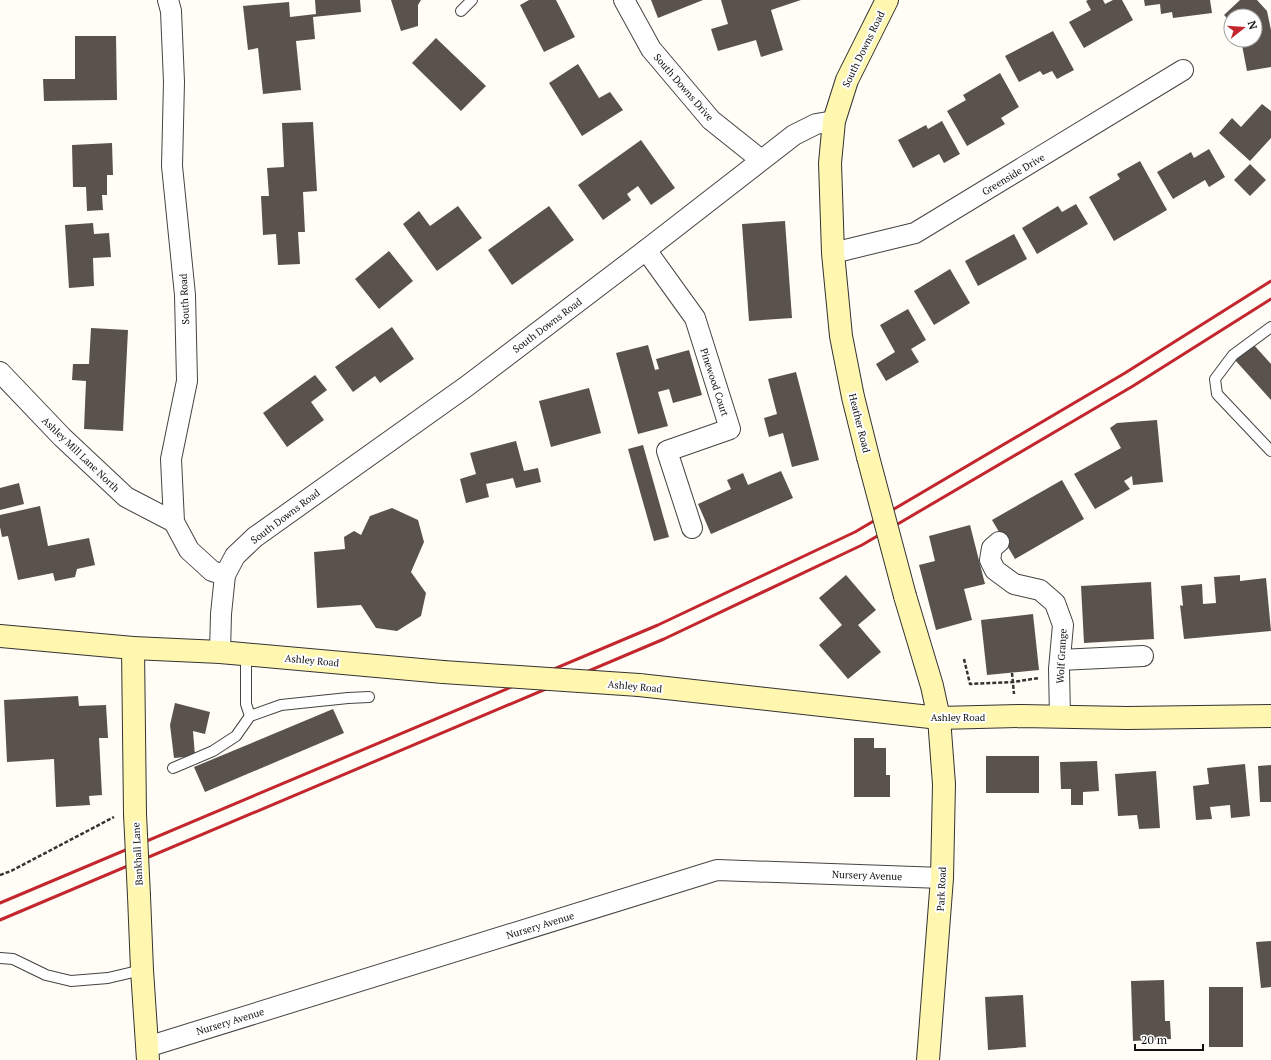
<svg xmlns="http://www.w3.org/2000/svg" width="1271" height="1060" viewBox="0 0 1271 1060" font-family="'PT Serif',serif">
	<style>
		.building { fill: #5a524d }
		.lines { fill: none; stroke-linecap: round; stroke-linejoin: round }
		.lane-casing { stroke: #444; stroke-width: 12 }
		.street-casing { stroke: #444; stroke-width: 22 }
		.secondary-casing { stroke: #333; stroke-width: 24 }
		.path { stroke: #333; stroke-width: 2.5; stroke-dasharray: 4 2; stroke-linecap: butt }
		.lane { stroke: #fff; stroke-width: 10 }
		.street { stroke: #fff; stroke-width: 20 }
		.secondary { stroke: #fff6b0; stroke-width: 22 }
		.rail { stroke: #c4262e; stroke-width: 3 }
		.secondary-bridge-casing { stroke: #333; stroke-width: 24; stroke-linecap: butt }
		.secondary-bridge { stroke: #fff6b0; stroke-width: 22 }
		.labels { text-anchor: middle; stroke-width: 4; stroke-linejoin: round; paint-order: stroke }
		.street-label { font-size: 10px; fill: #111; stroke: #fff }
	</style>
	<rect width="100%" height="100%" fill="#fffdf5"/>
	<g class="building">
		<path d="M315,0H360L361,12L313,17L315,39L296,41L301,90L263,94L258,48L248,50L243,6L289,2L290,17L316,14Z"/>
		<path d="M391,0H421L418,5V26L401,31Z"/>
		<path d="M529,0H556L575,37L544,52L520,5Z"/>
		<path d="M651,0H703L658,18Z"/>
		<path d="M721,0H801L771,10L783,50L761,57L756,40L718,51L711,29L728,24Z"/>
		<path d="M1088,0H1103L1105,4L1113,0H1122L1133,20L1084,48L1069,22L1091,10L1086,1Z"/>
		<path d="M1144,0H1210L1212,13L1173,18L1172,12L1161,14L1160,4L1145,6Z"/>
		<path d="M1240,0H1257L1267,11L1271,30V67L1247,71L1241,40H1255V16H1231V22L1224,15Z"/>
		<path d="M1053,31L1074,70L1057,79L1052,71L1043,75L1040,71L1019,82L1005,56Z"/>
		<path d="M75,36H116L117,100L44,101L43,79H75Z"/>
		<path d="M436,38L486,86L461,111L412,63Z"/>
		<path d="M578,64L599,98L610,92L623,110L582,136L549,83Z"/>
		<path d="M1000,73L1019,107L1001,118L1005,124L967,146L947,111L966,100L963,95Z"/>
		<path d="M1262,104L1271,111V138L1250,161L1219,133L1232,118L1241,127Z"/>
		<path d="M942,121L960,154L944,163L939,154L913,168L898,140L926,125L928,129Z"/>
		<path d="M313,122L317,191L303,192L305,232H298L300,264L278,265L276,234L263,235L261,196H269L267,168L284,167L282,123Z"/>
		<path d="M641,140L675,188L651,205L638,186L627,194L631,200L603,220L578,185Z"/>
		<path d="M112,143L113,175H107V195H102L103,210L87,211L86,187H73L72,145Z"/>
		<path d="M1209,149L1225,177L1209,187L1205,180L1173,199L1157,172L1191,152L1194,158Z"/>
		<path d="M1140,161L1167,210L1114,241L1089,197L1120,179L1117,174Z"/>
		<path d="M1250,164L1266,180L1250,196L1234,180Z"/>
		<path d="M1076,204L1088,224L1037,254L1022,228L1058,206L1062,212Z"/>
		<path d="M458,206L482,238L437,271L403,224L419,211L430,226Z"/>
		<path d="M549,206L574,240L512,285L488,250Z"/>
		<path d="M785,221L792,318L749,321L742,224Z"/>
		<path d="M93,223L94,234L109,233L111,257L93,258L94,286L69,288L65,225Z"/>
		<path d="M1014,234L1027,259L978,286L965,261Z"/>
		<path d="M389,251L413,281L379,309L355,279Z"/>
		<path d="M950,269L970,303L934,325L914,291Z"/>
		<path d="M908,309L926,340L911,349L919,362L886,381L876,364L895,352L880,325Z"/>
		<path d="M392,327L414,359L380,383L375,376L353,392L335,367Z"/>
		<path d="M91,328L128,330L123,431L84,429L86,381L72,380L73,364H89Z"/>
		<path d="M1253,344L1271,364V400L1235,360Z"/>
		<path d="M648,345L655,370L659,369L656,359L689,350L702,395L673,403L669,389L658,392L668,426L638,434L616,353Z"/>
		<path d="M796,372L819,460L792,467L783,433L769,437L764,418L777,414L768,379Z"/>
		<path d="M315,375L327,390L311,402L324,420L287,447L263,413Z"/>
		<path d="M589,388L601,433L551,447L539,401Z"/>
		<path d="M1157,420L1163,482L1133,485L1132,476L1124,481L1130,489L1095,509L1074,474L1121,448L1110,428L1117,423Z"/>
		<path d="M516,441L524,471L538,468L541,482L516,488L513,478L486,484L489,497L466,503L460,479L476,474L470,453Z"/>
		<path d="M643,445L669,537L654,541L628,449Z"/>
		<path d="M781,471L793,498L711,534L698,504L731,489L727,480L743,473L748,485Z"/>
		<path d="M1062,480L1084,519L1015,559L992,520Z"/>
		<path d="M19,483L24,504L0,510V488Z"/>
		<path d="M40,506L48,546L89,538L95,565L77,569L75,577L55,581L53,573L18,580L8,536L2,537L0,527V515Z"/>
		<path d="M392,508L418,520L424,542L411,572L426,593L421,616L397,631L376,628L361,605L317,608L314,552L345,549L344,537L354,531L361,535L370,516Z"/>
		<path d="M970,525L985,584L964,589L972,620L936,630L919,565L935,561L929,536Z"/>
		<path d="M846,575L876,610L858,625L881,652L848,679L819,645L842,625L819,598Z"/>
		<path d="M1240,575V581L1266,578L1271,631L1184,639L1180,605L1183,606L1181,586L1202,584L1203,604L1216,603L1214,577Z"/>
		<path d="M1151,582L1154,639L1084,643L1081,586Z"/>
		<path d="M1033,614L1039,670L987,675L981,620Z"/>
		<path d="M78,696L79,706L106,705L108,738H99L102,795L89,796L90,805L56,807L54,759L7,762L4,700Z"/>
		<path d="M175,703L210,712L205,734L193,731L195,756L174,758L170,725Z"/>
		<path d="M333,709L344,733L205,792L194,767Z"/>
		<path d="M854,738H874V748H886V775H890V797H854Z"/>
		<rect x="986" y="756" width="53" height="37"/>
		<path d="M1097,761L1099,791L1083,792V805H1071V789H1061L1060,762Z"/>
		<path d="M1245,764L1250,816L1231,818L1230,805L1210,807L1212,819L1196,820L1193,786L1209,784L1207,768Z"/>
		<path d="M1271,765V802H1260L1258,766Z"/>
		<path d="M1156,771L1160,828L1139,829L1137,815L1118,816L1115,774Z"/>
		<path d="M1271,941V987L1261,988L1256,942Z"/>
		<path d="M1164,980L1165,1021H1170L1171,1039L1133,1041L1131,981Z"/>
		<rect x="1209" y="987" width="34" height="60"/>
		<path d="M1023,995L1026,1047L988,1050L985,997Z"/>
	</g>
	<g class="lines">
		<g class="lane-casing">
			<g id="lane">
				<path d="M461,11L472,0"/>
				<path d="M1271,327L1233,355L1215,379L1217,394L1271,451"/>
				<path d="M246,654V704L250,716"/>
				<path d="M173,768L213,751L236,736L250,716L281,705L348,698L369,697"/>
				<path d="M0,958L13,959L46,975L71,981L108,978L142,970"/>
			</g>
		</g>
		<g class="street-casing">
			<g id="street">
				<path d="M168,0L171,11L174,82L172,166L185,295L187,381L171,459L174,522L189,550L212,571L225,575"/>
				<path d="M624,0L651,49L711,120L761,160"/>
				<path d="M646,250L695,318L730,429L667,451L692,528"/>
				<path d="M833,253L915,233L1183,70"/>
				<path d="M0,372L62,437L126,497L174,522"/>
				<path d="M999,542L992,548L990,560L995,570L1014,584L1040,590L1055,603L1063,625L1059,669L1060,717"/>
				<path d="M220,652L221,614L225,575L235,556L255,537L467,386L646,250L794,135L816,124L834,121"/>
				<path d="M1060,660L1143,656"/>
				<path d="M147,1047L717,870L942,878"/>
			</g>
		</g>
		<g class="secondary-casing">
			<g id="secondary">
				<path d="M868,457L853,397L841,336L833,253L830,163L834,121L847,80L887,0"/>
				<path d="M905,596L932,686L939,718L944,784L942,878L928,1060"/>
				<path d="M0,636L133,648L220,652L443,672"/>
				<path d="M133,648L135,814"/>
				<path d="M639,685L939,718L1021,716L1127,718L1271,716"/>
				<path d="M139,896L142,970L148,1060"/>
			</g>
		</g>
		<g class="path">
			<path d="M964,659L970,684L1013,682L1039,678"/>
			<path d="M1012,673L1014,694"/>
			<path d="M0,875L11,871L114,817"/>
		</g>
		<use href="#lane" class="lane"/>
		<use href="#street" class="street"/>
		<use href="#secondary" class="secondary"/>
		<g class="rail">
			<path d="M0,903L658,625L855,532L1125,373L1271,281"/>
			<path d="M0,920L664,639L862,545L1133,386L1271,299"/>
		</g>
		<g class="secondary-bridge-casing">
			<g id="secondary-bridge">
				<path d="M868,457L905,596"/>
				<path d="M443,672L639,685"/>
				<path d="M135,814L139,896"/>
			</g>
		</g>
		<use href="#secondary-bridge" class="secondary-bridge"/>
	</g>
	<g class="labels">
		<g class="street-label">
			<text transform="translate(863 49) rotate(-64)" y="4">South Downs Road</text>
			<text transform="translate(684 87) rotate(49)" y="4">South Downs Drive</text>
			<text transform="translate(1013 174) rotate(-31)" y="4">Greenside Drive</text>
			<text transform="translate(184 299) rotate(-93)" y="4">South Road</text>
			<text transform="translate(547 325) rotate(-37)" y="4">South Downs Road</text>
			<text transform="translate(715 382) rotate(72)" y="4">Pinewood Court</text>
			<text transform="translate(860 423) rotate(76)" y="4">Heather Road</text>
			<text transform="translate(81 454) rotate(44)" y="4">Ashley Mill Lane North</text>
			<text transform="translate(285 516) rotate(-37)" y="4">South Downs Road</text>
			<text transform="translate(1061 656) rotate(-87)" y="4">Wolf Grange</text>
			<text transform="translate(312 660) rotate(5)" y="4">Ashley Road</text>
			<text transform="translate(635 686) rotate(5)" y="4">Ashley Road</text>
			<text x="958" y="721">Ashley Road</text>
			<text transform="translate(137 854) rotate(-93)" y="4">Bankhall Lane</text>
			<text transform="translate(867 875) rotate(2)" y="4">Nursery Avenue</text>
			<text transform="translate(941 889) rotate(-87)" y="4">Park Road</text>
			<text transform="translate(540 925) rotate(-17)" y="4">Nursery Avenue</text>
			<text transform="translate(230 1021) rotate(-17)" y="4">Nursery Avenue</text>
		</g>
	</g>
	<g transform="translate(1243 28) rotate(73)"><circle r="19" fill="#ffffff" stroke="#a0a0a0"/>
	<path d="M0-3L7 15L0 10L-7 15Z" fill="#c4262e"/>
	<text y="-6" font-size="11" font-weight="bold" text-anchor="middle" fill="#111111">N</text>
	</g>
	<path d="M1135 1044v6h68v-6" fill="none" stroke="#111111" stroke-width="2"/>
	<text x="1141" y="1044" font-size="12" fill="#111111" stroke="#ffffff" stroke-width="3" paint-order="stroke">20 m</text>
</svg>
